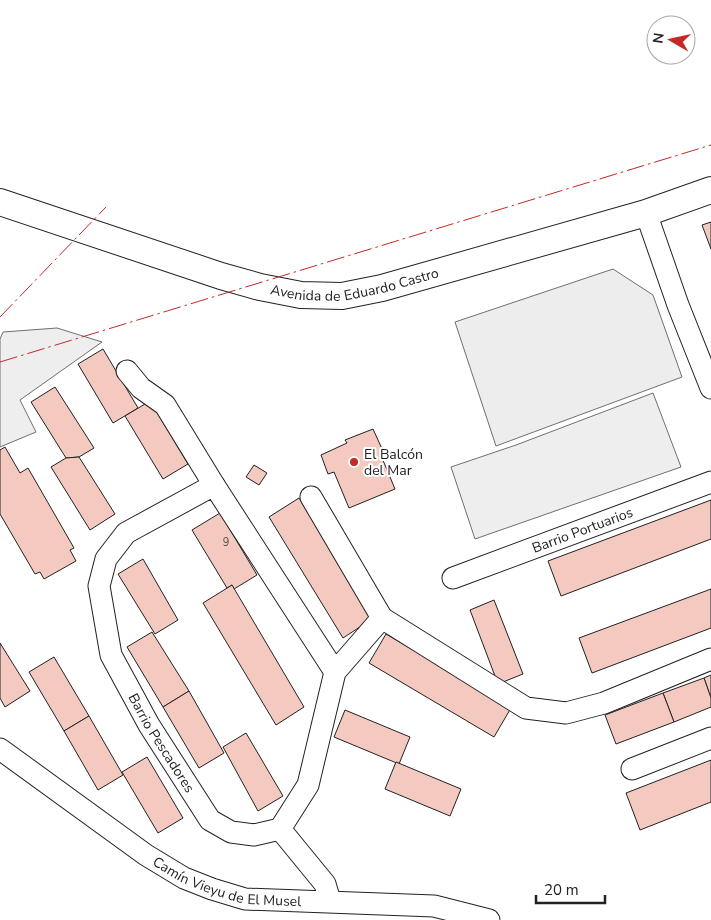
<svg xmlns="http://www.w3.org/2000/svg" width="711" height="920" viewBox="0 0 711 920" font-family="'Nunito Sans',sans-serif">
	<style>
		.green { fill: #eee; stroke: #6f6f6f }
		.parking { fill: #ededed; stroke: #6f6f6f }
		.building { fill: #f3c9c0; stroke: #222 }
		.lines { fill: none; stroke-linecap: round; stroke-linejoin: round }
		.minor-casing { stroke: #222; stroke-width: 23 }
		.tertiary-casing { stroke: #222; stroke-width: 28 }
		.minor { stroke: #fff; stroke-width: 21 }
		.tertiary { stroke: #fff; stroke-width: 26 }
		.power { stroke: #c62828; stroke-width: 1; stroke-dasharray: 18 4 2.5 4; stroke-linecap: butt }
		.poi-dot { fill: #c62828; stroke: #fff; stroke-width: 2 }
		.labels { text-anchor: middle; stroke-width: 4; stroke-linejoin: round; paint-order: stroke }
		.number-label { font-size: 11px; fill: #564c4a }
		.street-label { font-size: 14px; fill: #222; stroke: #fff }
		.poi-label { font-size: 14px; fill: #222; stroke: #fff; text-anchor: start }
	</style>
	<rect width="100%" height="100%" fill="#fff"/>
	<g class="green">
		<path d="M57,328L102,342L20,400L36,432L0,447V339L3,332Z"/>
		<path d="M653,393L681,467L475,539L451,467L516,445Z"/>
	</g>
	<path class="parking" d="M613,269L653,295L682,377L496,446L455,322Z"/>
	<g class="building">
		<path d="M711,222V249L702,225Z"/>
		<path d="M103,349L138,408L113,423L78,364Z"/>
		<path d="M55,387L94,448L79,457L66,458L31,402Z"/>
		<path d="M150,401L188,464L163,479L125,416Z"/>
		<path d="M373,429L383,451L380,453L395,489L349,508L334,472L328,474L321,455L347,443L345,440Z"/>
		<path d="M5,447L20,473L28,468L74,548L70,550L76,561L44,579L40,572L35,574L0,514V450Z"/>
		<path d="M79,457L115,514L90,530L51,467L66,458Z"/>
		<path d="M254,465L267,473L259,485L246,477Z"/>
		<path d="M299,498L372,619L343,638L269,517Z"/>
		<path d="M711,500V539L561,596L548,561Z"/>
		<path d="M220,513L257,575L234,589L232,585L227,588L192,530Z"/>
		<path d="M143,559L178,620L155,634L118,574Z"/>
		<path d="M232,585L304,707L276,725L203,603Z"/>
		<path d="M711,589V628L592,673L579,638Z"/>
		<path d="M494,600L523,674L498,684L470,610Z"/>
		<path d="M152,632L189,691L163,707L127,647Z"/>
		<path d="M386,634L511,708L494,737L369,663Z"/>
		<path d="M0,643L30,691L5,707L0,698Z"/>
		<path d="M54,657L89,716L64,731L29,672Z"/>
		<path d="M711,675V698L704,678Z"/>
		<path d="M704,678L711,698V707L674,722L663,693Z"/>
		<path d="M189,691L224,753L199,768L163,707Z"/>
		<path d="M663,693L674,722L616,744L605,715Z"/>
		<path d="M345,710L410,737L399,764L334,737Z"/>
		<path d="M89,716L123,775L98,790L64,731Z"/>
		<path d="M246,733L283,796L258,811L223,747Z"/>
		<path d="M147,757L183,818L158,833L122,772Z"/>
		<path d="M711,760V802L640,830L626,793Z"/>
		<path d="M396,762L461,789L450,816L385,789Z"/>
	</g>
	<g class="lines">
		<g class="minor-casing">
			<g id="minor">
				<path d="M646,213L678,305L711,388"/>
				<path d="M127,371L141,388L165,405L214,485"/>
				<path d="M311,497L382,618"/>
				<path id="s1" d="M453,578L711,482"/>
				<path id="s2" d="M335,672L214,485L126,533L106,559L99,586L111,655L149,725L210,820L231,832L254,835L280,829L308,785L335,672L382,618L526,708L566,713L604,703L711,659"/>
				<path id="s3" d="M0,749L146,855L184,878L212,889L245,899L434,906L489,920"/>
				<path d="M632,769L711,738"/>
				<path d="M280,829L325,884L330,901"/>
			</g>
		</g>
		<g class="tertiary-casing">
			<g id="tertiary">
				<path id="s4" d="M0,202L221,276L260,287L301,295L342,296L382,288L646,213L711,190"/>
			</g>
		</g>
		<use href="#minor" class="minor"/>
		<use href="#tertiary" class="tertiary"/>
		<g class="power">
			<path d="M0,317L106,207"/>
			<path d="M0,362L711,145"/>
		</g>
	</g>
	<circle class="poi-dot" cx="354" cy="462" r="5"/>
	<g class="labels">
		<g class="number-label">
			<text x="226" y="546">9</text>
		</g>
		<g class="street-label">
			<text dy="5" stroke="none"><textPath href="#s4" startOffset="370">Avenida de Eduardo Castro</textPath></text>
			<text dy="5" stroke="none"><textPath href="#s1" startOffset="138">Barrio Portuarios</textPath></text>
			<text dy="5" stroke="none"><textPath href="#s2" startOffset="555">Barrio Pescadores</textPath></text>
			<text dy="5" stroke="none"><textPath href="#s3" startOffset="268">Camín Vieyu de El Musel</textPath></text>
		</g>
		<g class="poi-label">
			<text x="364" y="459">El Balcón<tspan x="364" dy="16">del Mar</tspan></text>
		</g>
	</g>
	<g transform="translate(671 40) rotate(279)"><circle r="24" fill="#ffffff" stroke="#a7a7a7"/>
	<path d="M0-4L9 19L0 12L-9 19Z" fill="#c62828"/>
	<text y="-8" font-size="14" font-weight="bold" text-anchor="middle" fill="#222222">N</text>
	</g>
	<path d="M536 895v8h69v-8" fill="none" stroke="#222222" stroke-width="2.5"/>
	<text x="544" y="895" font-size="15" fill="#222222" stroke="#ffffff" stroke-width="4" paint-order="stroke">20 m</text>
</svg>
